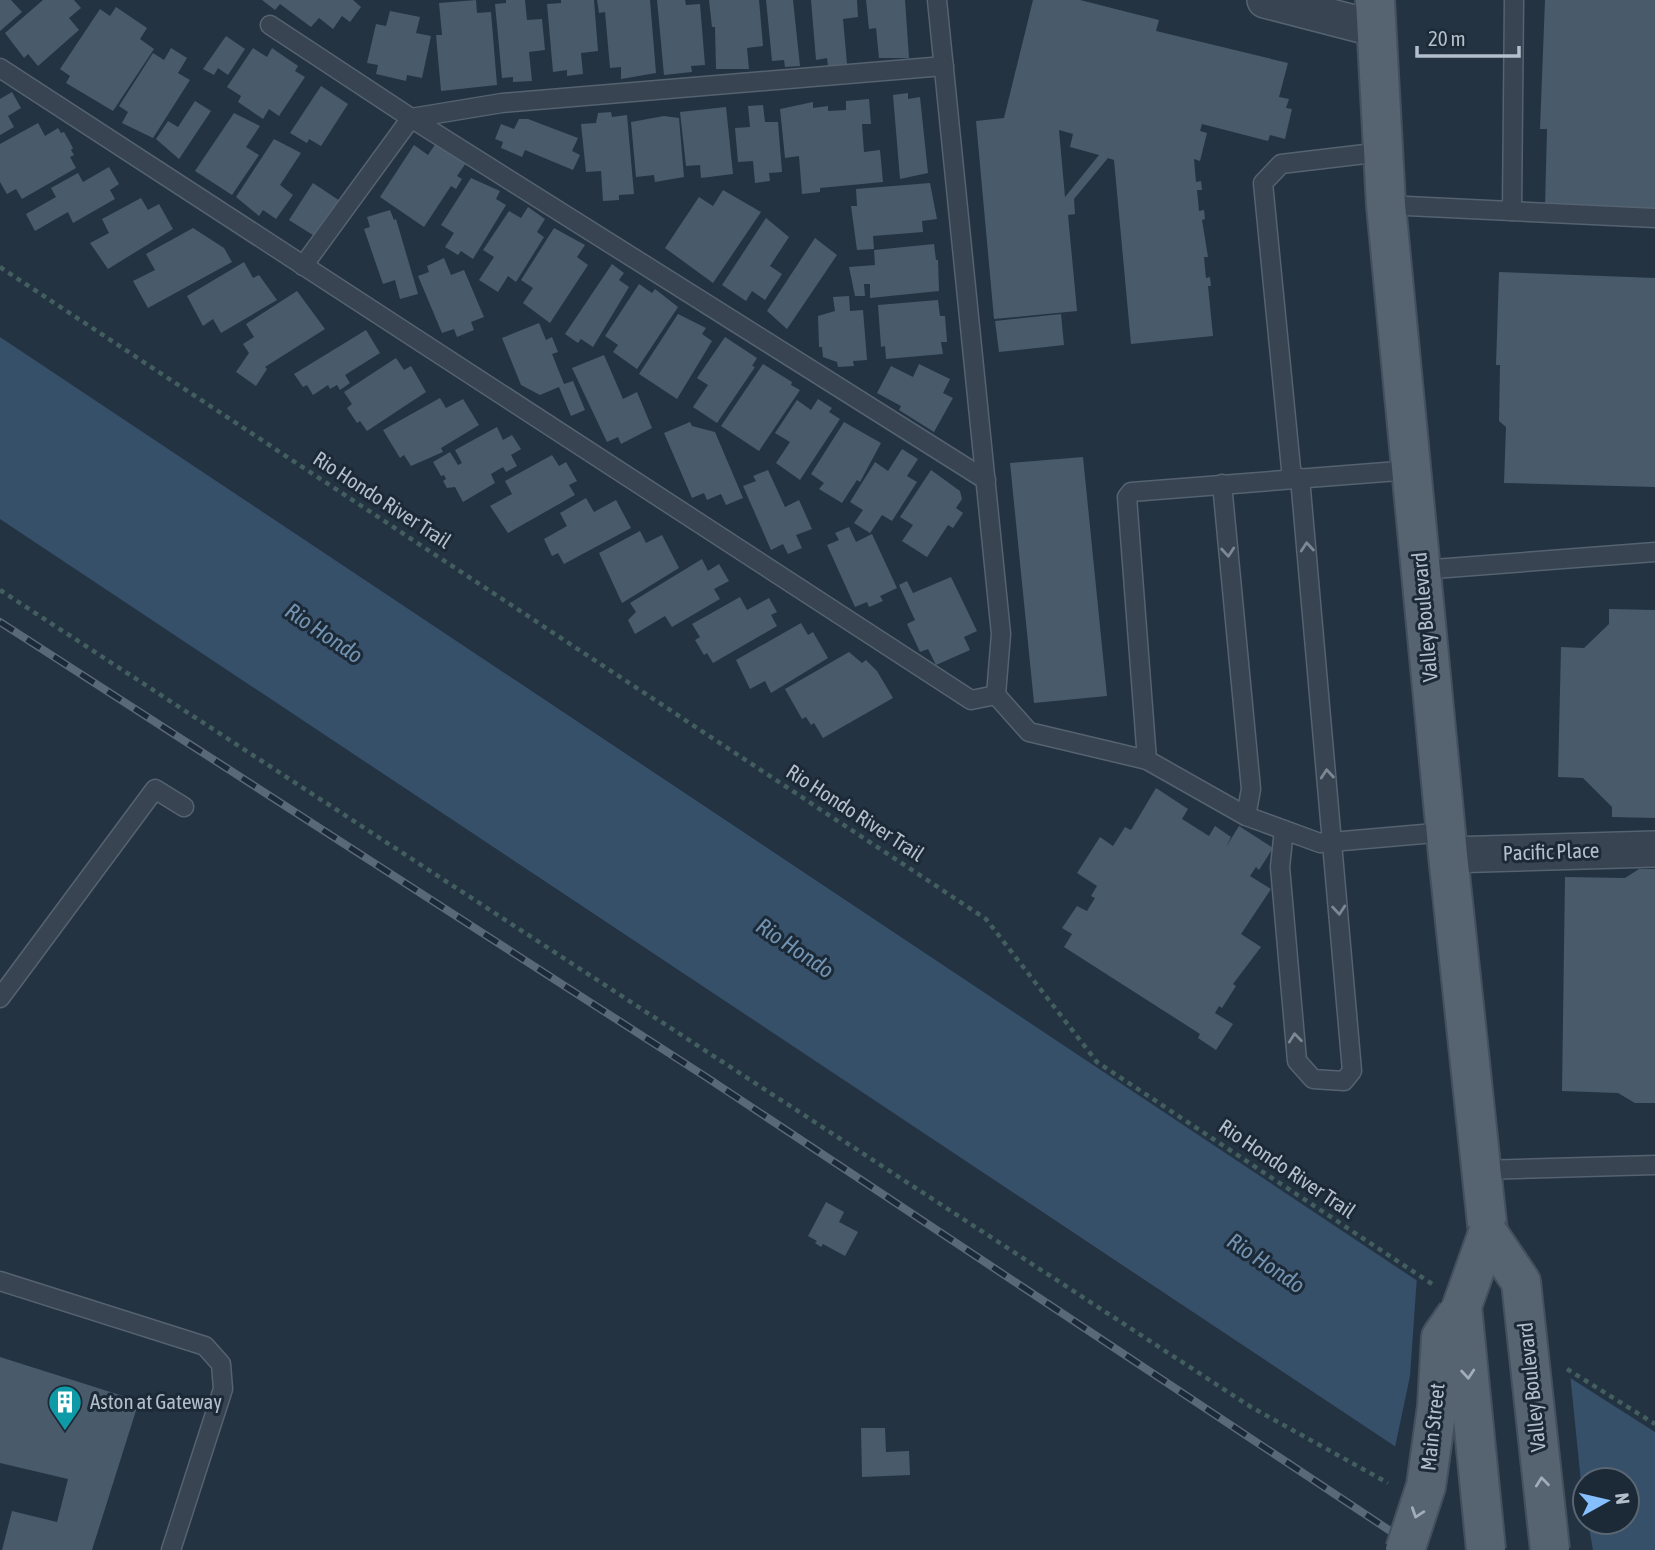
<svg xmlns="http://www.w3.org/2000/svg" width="1655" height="1550" viewBox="0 0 1655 1550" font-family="'Asap Condensed',sans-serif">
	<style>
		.water { fill: #36506a; fill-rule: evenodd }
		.pier { fill: #233342 }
		.building { fill: #495a6b; fill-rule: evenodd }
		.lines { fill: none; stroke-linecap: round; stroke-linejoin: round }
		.lane-casing { stroke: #55626f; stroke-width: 21 }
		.street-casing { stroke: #55626f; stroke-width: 38 }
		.primary-casing { stroke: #44505d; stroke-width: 42 }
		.path { stroke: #435e5f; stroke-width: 4.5; stroke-dasharray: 5 5; stroke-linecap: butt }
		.lane { stroke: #384451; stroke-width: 18 }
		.street { stroke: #384451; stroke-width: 35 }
		.primary { stroke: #566371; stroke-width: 38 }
		.rail-casing { stroke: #596978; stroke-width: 8 }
		.rail { stroke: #1c2936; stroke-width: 5; stroke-dasharray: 16; stroke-linecap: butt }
		.primary-bridge-casing { stroke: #44505d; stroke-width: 42; stroke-linecap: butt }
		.primary-bridge { stroke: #566371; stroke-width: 38 }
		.oneway { stroke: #7c8895 }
		.oneway2 { stroke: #a1adba }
		.labels { text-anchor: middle; stroke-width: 6; stroke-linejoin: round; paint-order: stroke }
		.street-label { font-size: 21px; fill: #b4bfcc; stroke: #1c2936 }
		.poi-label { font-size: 21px; fill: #b4bfcc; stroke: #1c2936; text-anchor: start }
		.water-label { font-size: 23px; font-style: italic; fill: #7293b1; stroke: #1c2936 }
	</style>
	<rect width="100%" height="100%" fill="#233342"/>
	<path class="water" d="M0,337L1410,1276L1655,1432V1550H1551L0,519ZM1585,1480H1627V1522H1585Z"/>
	<path class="pier" d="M1417,1276L1570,1373L1585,1522H1588L1593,1550H1544L1394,1452L1410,1376Z"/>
	<g class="building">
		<path d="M0,0H11L22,12L0,31Z"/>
		<path d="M43,0H74L81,8L69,18L79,30L38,66L28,54L24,58L5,33Z"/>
		<path d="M262,0H353L361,7L350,22L342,16L333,29L319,18L311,27L280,4L275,10Z"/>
		<path d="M476,0L477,13L491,12L497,85L441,91L436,35H442L439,3Z"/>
		<path d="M506,0H525L527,20L542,19L545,50L529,52L532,81L513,82V77L502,78L495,4L506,3Z"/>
		<path d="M561,0H594L598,51L581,53L583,74L567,76V70L553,72L547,4L561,3Z"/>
		<path d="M597,0H650L656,73L621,79V67L610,68L605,12L599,13Z"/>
		<path d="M657,0H685L686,5L700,4L705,65L691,66L692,72L664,75Z"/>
		<path d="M709,0H759L763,46L747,48L749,69H716L715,27H712Z"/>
		<path d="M766,0H793L800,66L785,67L784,60L772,61Z"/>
		<path d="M811,0H857L858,17L843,19L847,64L828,66L827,58L816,60Z"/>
		<path d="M866,0H905L909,58H879L876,28L869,29Z"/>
		<path d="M1033,0H1080L1159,20L1156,31L1288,63L1279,97L1289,99L1286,108L1292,109L1285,139L1270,135L1268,141L1202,124L1200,131L1207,133L1200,161L1194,159L1196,182L1201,181L1202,190H1197L1199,211L1204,210L1205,219L1202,220L1208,257H1204L1206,278L1210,277L1211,286H1208L1213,336L1131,344L1114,160L1108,158L1074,199L1075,214L1068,215L1077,311L994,319L976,121L1004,118ZM1059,130L1073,134L1070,147L1099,155L1065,197Z"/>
		<path d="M1545,0H1655V210L1545,206L1547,129H1540Z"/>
		<path d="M116,7L147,28L140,39L154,49L113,111L66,83L70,76L60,69L100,9L110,16Z"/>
		<path d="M390,11L420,17L416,33L431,36L422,78L407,75L406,81L376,74L378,65L367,63L376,24L386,26Z"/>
		<path d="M226,36L245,49L228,75L218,68L214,75L203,69Z"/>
		<path d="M171,48L187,58L178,73L190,80L153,138L122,123L128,112L119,106L153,53L164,60Z"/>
		<path d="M253,48L267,57L272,48L298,66L295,71L305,77L279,116L269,109L263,119L238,102L241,96L227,87Z"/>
		<path d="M321,86L348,104L321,146L309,139L307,143L290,133Z"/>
		<path d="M12,92L21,108L8,116L14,127L0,135V99Z"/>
		<path d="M908,93V99L920,97L928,173L900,179L893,95Z"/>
		<path d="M869,99L871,124H862L864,152L880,150L883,182L820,188V192L802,194L799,156L785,158L780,109L813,102V108L828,106V111L846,110V101Z"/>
		<path d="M195,101L211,111L179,159L156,139L168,121L178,127Z"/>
		<path d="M763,105L765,122H778L782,172L769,173L770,181L755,183L753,161L738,162L735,128L750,127L748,106Z"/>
		<path d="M726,107L733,174L701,178L700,165L686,166L680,112Z"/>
		<path d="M611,112L612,117L627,115L634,194L619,195V200L603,201L601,171L586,172L581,124L596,123L598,113Z"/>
		<path d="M234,113L260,126L246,147L259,155L232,195L195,171Z"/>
		<path d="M664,116L679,118L684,177L655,182L654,175L636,177L631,122Z"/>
		<path d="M519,119H528L578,138L572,151L580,155L573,170L525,150L522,157L501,148L503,142L495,139L501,124L514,129Z"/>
		<path d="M38,123L45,136L58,128L61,133L64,132L73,148L71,150L74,155L70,157L76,168L22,199L16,189L7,194L0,182V144Z"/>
		<path d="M274,139L301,153L280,185L293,195L276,219L263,210L259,216L236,197Z"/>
		<path d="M436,143L466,163L457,176L462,179L456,189L451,186L424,227L380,197L414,145L428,155Z"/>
		<path d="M109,167L119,184L110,190L115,199L73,223L68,212L35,231L26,214L56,197L51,188L78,173L83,182Z"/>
		<path d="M471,178L500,191L496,199L506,205L473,259L461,251L458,255L445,247L454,233L441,225Z"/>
		<path d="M313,183L340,201L316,237L289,220Z"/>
		<path d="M930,183L937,219L922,221L923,232L873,236L874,249L857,250L851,206H857L856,189Z"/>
		<path d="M723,190L761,212L713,283L665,248L699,197L713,206Z"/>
		<path d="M141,198L148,210L159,204L173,229L108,269L90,243L109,233L102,219Z"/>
		<path d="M528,207L545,219L537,232L544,237L516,282L508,276L498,292L479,280L494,257L483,250L509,211L521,218Z"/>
		<path d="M390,210L394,220L396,219L418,294L400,299L395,280L383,284L364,229L370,227L367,217Z"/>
		<path d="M766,218L789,237L770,266L782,274L765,300L752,291L746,301L722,285Z"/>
		<path d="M193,228L224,248L232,262L148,308L133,281L155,270L146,254Z"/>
		<path d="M554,228L585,245L577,257L588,265L550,323L523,303L533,288L521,280Z"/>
		<path d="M815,238L837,255L787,329L767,311Z"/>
		<path d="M934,244L936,260H938L939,291L870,298V284H864L865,296H855L849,267L875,265L874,250Z"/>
		<path d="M444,258L451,275L464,270L484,317L471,322L474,330L457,337L454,329L442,333L418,276L429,272L427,266Z"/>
		<path d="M244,262L253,278L259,275L277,300L221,333L213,319L203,326L187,296Z"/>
		<path d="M612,264L624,273L619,280L629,287L593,347L581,339L578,343L565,334Z"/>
		<path d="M1499,272L1655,278V487L1504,483L1506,427L1499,421L1500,365H1496Z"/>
		<path d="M639,284L652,293L655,289L678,307L637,369L613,352L618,345L605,336Z"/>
		<path d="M297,291L325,329L265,367L267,369L256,386L236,372L249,353L243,344L254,337L246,324Z"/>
		<path d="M849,296L850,311L863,310L867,360L853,361L854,366L838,367L837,362L823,357L822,347H819L818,316L835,311L833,297Z"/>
		<path d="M938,300L940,316H945L947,342H941L943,354L886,359L885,346L881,347L878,305Z"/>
		<path d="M678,314L706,328L702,334L712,341L677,399L639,374Z"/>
		<path d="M1061,314L1064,345L999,352L995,321Z"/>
		<path d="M539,323L546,340L552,337L558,352L552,354L564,384L573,381L585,410L571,416L559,387L540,395L521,385L502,338Z"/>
		<path d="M366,330L380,353L345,375L350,383L340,390L337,385L330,389L328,385L313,395L307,385L303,387L294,374Z"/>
		<path d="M725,337L757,358L752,366L755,367L717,423L693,407L708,385L697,378Z"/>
		<path d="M604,355L623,399L637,392L652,428L621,444L618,437L607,442L572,368Z"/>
		<path d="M396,358L404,370L411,366L426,392L367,431L360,421L357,423L347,408L352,404L344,392Z"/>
		<path d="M763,364L792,382L791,385L800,390L759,451L721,426Z"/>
		<path d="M919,364L950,379L943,393L953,398L934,432L899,410L901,406L877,393L891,366L913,377Z"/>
		<path d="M440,398L446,408L463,399L479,425L441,448L443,452L411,466L404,455L400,458L383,430Z"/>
		<path d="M818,399L832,408L829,412L840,419L800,480L776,463L790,442L775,433L797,400L811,410Z"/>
		<path d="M690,422L692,426L715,432L743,498L726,505L721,494L707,500L704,493L692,498L664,433Z"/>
		<path d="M844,422L881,443L860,482L857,480L842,503L819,489L824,483L811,474Z"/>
		<path d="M497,427L503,440L512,435L521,449L511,455L517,466L506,472L503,467L491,474L495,483L463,502L455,487L447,488L443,481L446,479L444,475L441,476L433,462L450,452L458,465L462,463L455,450Z"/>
		<path d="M902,449L918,459L907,476L917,482L892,521L882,515L870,533L854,523L863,510L850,502L875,462L888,471Z"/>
		<path d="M552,455L559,466L566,462L577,481L569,485L575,495L508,533L490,506L512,494L505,481Z"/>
		<path d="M1083,457L1107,696L1034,703L1010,463Z"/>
		<path d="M768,470L785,507L799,500L812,529L796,535L802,548L788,554L783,544L771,550L743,486L756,481L753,476Z"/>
		<path d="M931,470L960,491L962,499L956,508L963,513L953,528L948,525L927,557L902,541L913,525L900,517Z"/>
		<path d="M586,498L594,512L616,500L631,528L564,564L558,553L552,556L544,539L567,526L560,513Z"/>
		<path d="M849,527L856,542L872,534L897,588L880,596L883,601L869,607L867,602L855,607L827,545L839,540L835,533Z"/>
		<path d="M640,531L646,543L662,535L679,568L622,603L599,553Z"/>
		<path d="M702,559L708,571L719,564L729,581L714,589L720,599L672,627L665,616L635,634L628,620L636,612L630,603Z"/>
		<path d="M951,577L977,631L964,637L970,650L936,665L928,649L920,652L907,624L915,620L899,585L907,581L913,593Z"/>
		<path d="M740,597L747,610L769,598L777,612L771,615L777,626L713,663L707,653L704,655L695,640L700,637L692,624Z"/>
		<path d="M1609,609L1655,610V818L1612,817V807L1583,778L1558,777L1561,647L1584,648L1609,624Z"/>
		<path d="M801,623L808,635L813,632L828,658L771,693L765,681L750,689L736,660Z"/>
		<path d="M849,652L862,663L866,660L877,671L893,698L823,738L814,723L811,725L806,717L802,719L785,689Z"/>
		<path d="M1156,788L1188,809L1182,819L1209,836L1215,826L1231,837L1226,847L1239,826L1273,848L1259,870L1256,867L1250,876L1271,889L1241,934L1261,947L1233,984L1236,986L1222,1008L1219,1006L1215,1013L1233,1024L1216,1050L1198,1038L1200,1034L1064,947L1072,934L1062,928L1077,906L1087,911L1095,898L1091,896L1097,886L1077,873L1100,837L1113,846L1125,827L1131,830Z"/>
		<path d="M1639,869H1655V1103H1635L1618,1093L1562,1091L1565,877L1625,878Z"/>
		<path d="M826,1202L844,1212L839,1222L858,1232L845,1256L823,1244L821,1247L815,1243L817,1241L808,1236Z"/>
		<path d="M0,1357L139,1401L92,1550H2L12,1511L57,1522L68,1479L0,1463Z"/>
		<path d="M861,1428H885L886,1452L909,1451L910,1475L862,1477Z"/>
	</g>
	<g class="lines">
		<g class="lane-casing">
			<g id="lane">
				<path d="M937,0L1001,634L996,695L1029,732L1147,760"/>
				<path d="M270,25L411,118L986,480"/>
				<path d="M0,68L971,700L996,695"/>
				<path d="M1386,205L1655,218"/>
				<path d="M1512,211L1514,0"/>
				<path d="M303,266L411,118L502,103L944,66"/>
				<path d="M1411,470L1131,492L1127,497L1147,760L1246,816L1320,843L1446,832"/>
				<path d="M1292,479L1263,183L1281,164L1382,152"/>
				<path d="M1222,484L1251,789L1246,816"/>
				<path d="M1421,570L1655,552"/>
				<path d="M1284,830L1280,867L1297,1061L1313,1079L1344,1081L1352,1071L1300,478"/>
				<path d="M0,998L155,789L184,807"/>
				<path d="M1479,1170L1655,1165"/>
				<path d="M0,1281L205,1346L221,1364L223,1389L171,1550"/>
			</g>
		</g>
		<g class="street-casing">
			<g id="street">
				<path d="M1265,0L1377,29"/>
				<path d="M1448,855L1655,849"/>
			</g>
		</g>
		<g class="primary-casing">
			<path id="primary" d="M1375,0L1386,205L1448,855L1488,1233"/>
		</g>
		<g class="path">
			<path d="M0,267L977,913L986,919L1097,1062L1432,1284"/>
			<path d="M0,590L1251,1407L1388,1483"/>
			<path d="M1567,1369L1655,1424"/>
		</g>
		<use href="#lane" class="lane"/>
		<use href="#street" class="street"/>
		<use href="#primary" class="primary"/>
		<g class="rail-casing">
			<path id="rail" d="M0,622L706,1077L1419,1550"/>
		</g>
		<use href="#rail" class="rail"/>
		<g class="primary-bridge-casing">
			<g id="primary-bridge">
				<path d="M1488,1233L1521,1282L1550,1550"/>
				<path d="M1405,1550L1426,1486L1437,1407L1441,1337L1457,1314"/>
				<path d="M1486,1550L1462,1306L1488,1233"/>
			</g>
		</g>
		<use href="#primary-bridge" class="primary-bridge"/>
	</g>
	<defs><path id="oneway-chevron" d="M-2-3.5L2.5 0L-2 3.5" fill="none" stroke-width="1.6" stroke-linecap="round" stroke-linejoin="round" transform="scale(1.75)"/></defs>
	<g class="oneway">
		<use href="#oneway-chevron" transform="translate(1307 547) rotate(-95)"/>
		<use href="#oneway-chevron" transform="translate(1228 552) rotate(85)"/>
		<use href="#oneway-chevron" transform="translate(1327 774) rotate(-95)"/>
		<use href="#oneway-chevron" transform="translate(1339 910) rotate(85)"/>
		<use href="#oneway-chevron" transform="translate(1295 1038) rotate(-96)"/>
	</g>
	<g class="oneway2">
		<use href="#oneway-chevron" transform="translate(1468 1374) rotate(85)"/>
		<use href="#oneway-chevron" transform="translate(1542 1482) rotate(-96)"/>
		<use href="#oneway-chevron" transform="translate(1417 1513) rotate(109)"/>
	</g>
	<defs>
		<g id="building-pin" transform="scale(1.75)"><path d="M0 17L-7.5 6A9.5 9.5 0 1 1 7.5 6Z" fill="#0f9aa8" stroke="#1c2936"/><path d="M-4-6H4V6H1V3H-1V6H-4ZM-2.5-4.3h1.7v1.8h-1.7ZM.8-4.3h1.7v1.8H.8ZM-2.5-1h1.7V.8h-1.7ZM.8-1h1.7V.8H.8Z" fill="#fff"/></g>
	</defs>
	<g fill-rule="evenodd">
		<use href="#building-pin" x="65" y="1402"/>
	</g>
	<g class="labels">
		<g class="street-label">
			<text transform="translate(382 500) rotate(33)" y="7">Rio Hondo River Trail</text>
			<text transform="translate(1425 617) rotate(-95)" y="7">Valley Boulevard</text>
			<text transform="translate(855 813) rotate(33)" y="7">Rio Hondo River Trail</text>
			<text transform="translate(1551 852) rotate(-2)" y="7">Pacific Place</text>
			<text transform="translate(1287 1169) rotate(34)" y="7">Rio Hondo River Trail</text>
			<text transform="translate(1532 1387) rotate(-96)" y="7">Valley Boulevard</text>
			<text transform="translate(1433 1427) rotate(-84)" y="7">Main Street</text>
		</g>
		<g class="poi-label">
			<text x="90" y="1409">Aston at Gateway</text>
		</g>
		<g class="water-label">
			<text transform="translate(324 633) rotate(34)" y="8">Rio Hondo</text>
			<text transform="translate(795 948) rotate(34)" y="8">Rio Hondo</text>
			<text transform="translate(1266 1263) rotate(34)" y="8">Rio Hondo</text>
		</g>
	</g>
	<g transform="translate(1606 1501) rotate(82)"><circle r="33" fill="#1c2936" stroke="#596572" stroke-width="2"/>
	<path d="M0-5L12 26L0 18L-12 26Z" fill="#86bfff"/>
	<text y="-10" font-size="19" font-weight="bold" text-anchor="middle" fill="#b4bfcc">N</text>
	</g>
	<path d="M1417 46v10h102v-10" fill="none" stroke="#b4bfcc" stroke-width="3.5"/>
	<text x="1428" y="46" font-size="21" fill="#b4bfcc" stroke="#1c2936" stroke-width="5" paint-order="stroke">20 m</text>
</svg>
